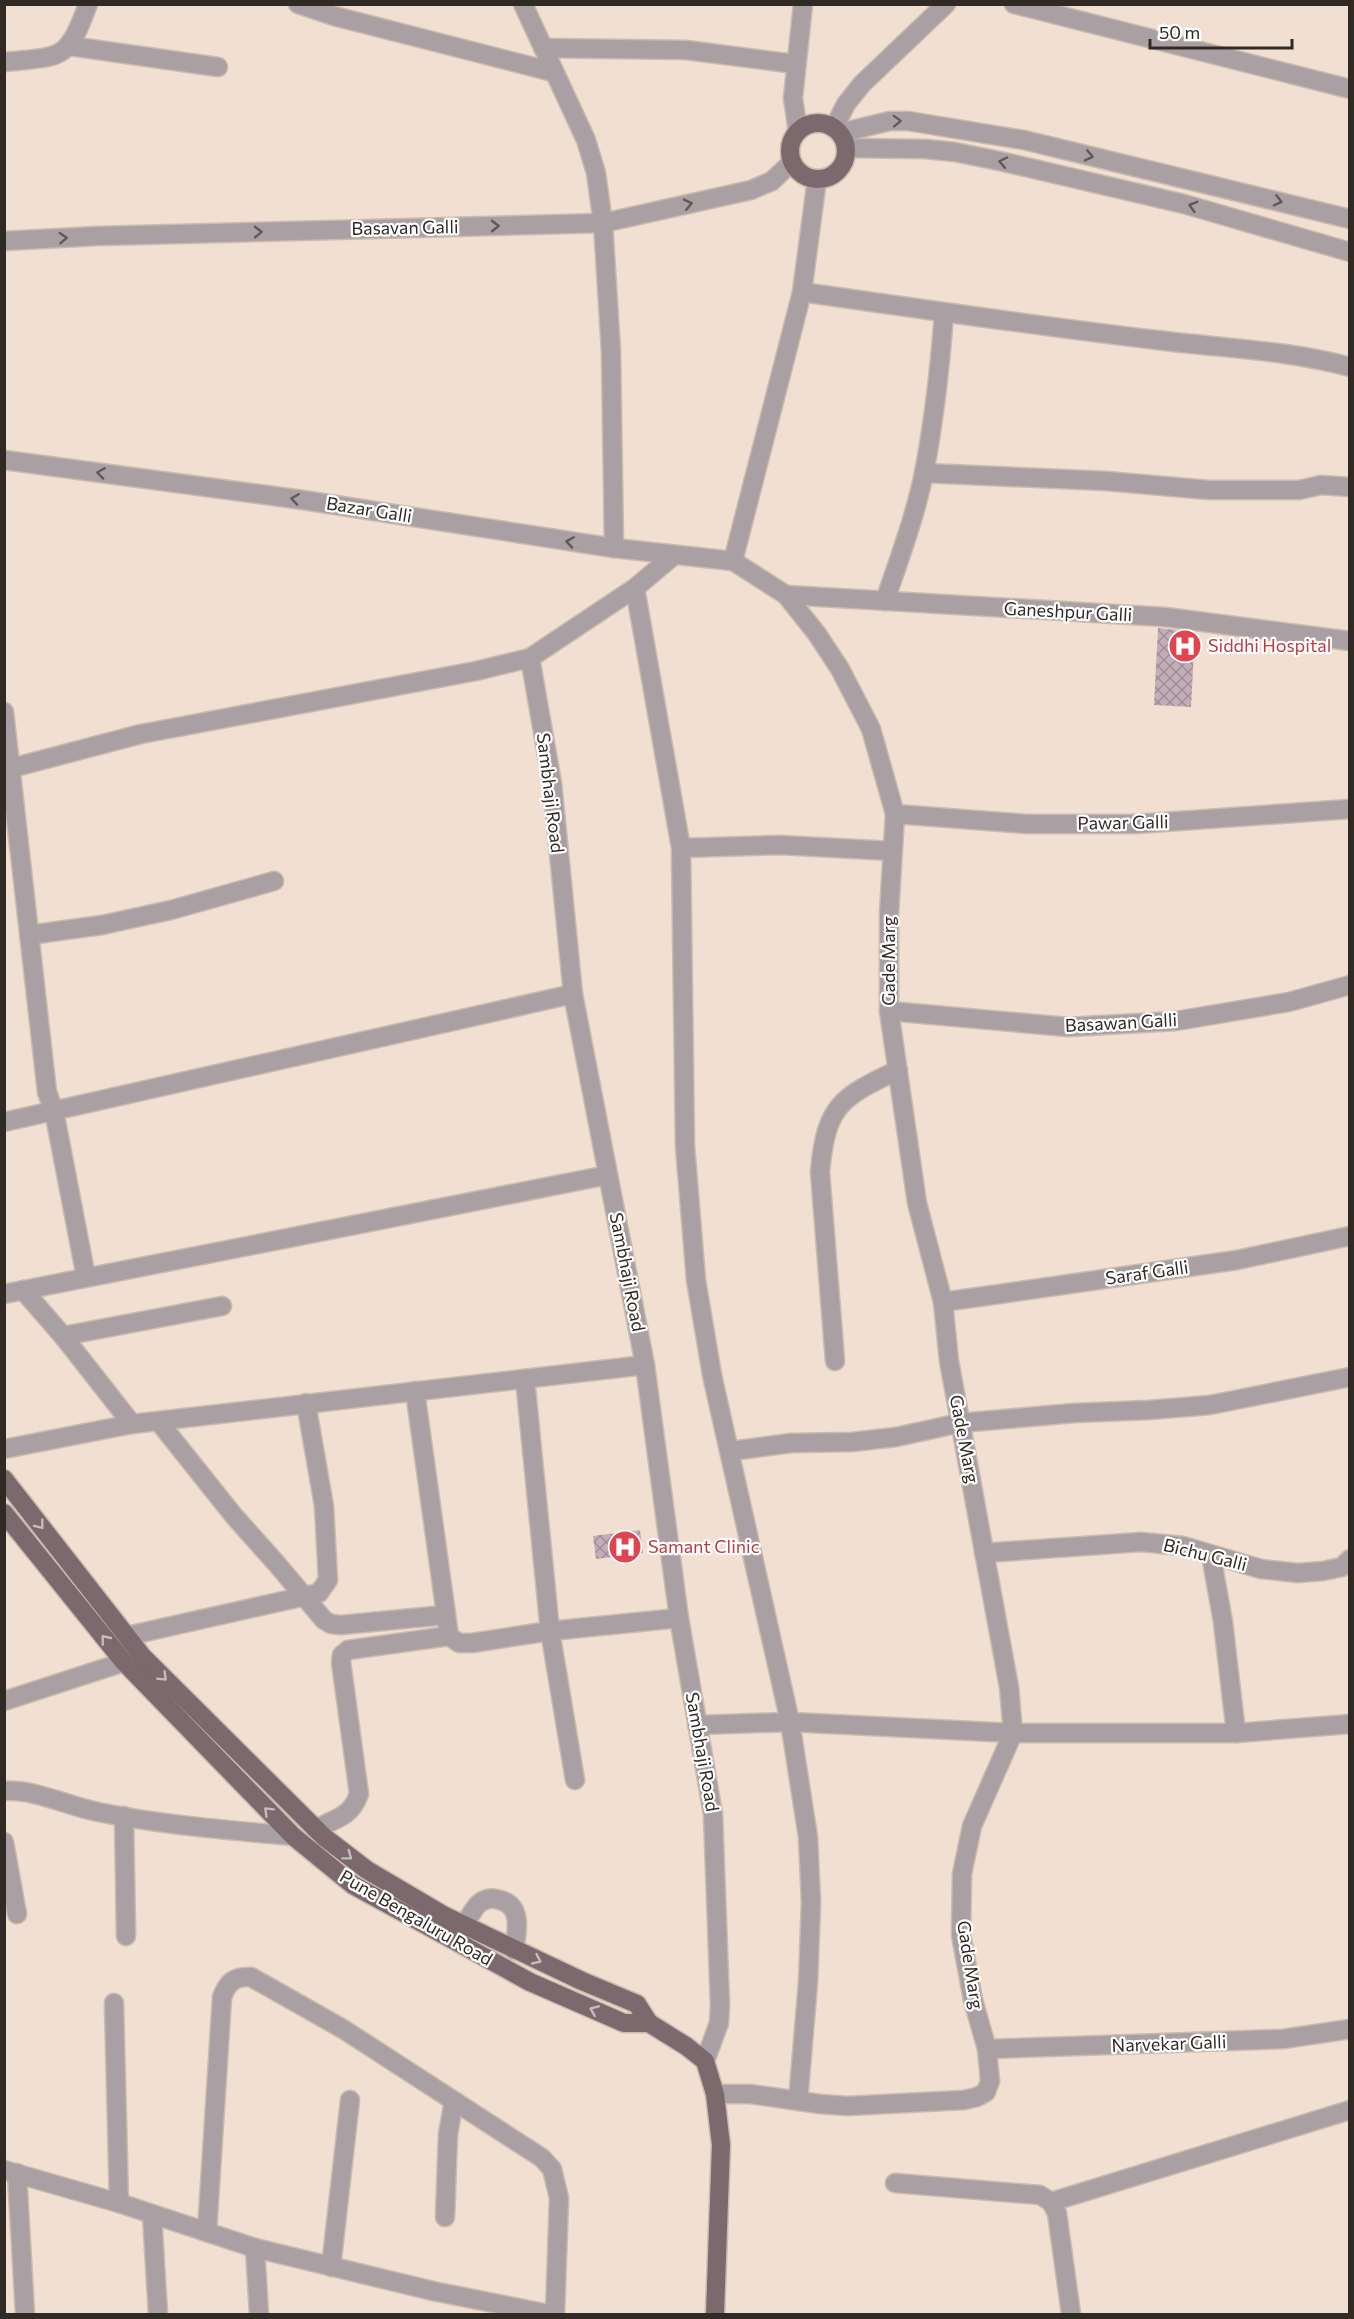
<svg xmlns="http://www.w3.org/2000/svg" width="1354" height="2319" viewBox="0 0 1354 2319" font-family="Commissioner,sans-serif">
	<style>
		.building { fill: url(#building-cross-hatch) }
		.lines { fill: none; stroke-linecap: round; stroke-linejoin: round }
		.minor-casing { stroke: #cabbae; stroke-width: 21 }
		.major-casing { stroke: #cabbae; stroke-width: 21 }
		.minor { stroke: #aaa0a3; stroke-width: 18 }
		.major { stroke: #7b696e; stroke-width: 18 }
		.oneway { stroke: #615957 }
		.oneway2 { stroke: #c4bcbe }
		.labels { text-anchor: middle; stroke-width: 4.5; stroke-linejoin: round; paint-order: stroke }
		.street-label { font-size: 18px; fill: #302924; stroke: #fff }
		.health-label { font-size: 18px; fill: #be3a42; stroke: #fff; text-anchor: start }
	</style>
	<defs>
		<pattern id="building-cross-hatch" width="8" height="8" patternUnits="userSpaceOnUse" patternTransform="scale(1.5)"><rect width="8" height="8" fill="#c3aeb7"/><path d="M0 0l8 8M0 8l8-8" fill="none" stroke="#9f8e95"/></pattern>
	</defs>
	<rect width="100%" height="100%" fill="#f1dfd1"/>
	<g class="building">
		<path d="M1158,628L1195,632L1191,707L1154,705Z"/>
		<path d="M640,1530L643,1553L596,1559L593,1536Z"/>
	</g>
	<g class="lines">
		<g class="minor-casing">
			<g id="minor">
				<path d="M298,4L334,16L553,72"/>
				<path d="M523,4L586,140L596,173L603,223L611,351L614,548"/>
				<path d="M1014,4L1350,89"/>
				<path d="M70,46L218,67"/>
				<path d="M543,48L686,50L795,64"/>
				<path d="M4,62C62,56 67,62 88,4"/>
				<path d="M834,128L846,104L862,84L946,4"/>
				<path d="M798,132L793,98L803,4"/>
				<path d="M840,133L890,121H908L1024,140L1350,219"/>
				<path d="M846,148L925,149L955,152L1004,162L1184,204L1350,252"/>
				<path d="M4,241L97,236L603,223L751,190L772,181L792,162"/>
				<path d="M802,292C920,309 1038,326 1157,340C1219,348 1289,350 1350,367"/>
				<path d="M4,460L303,500L614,548L733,561L786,595L817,634L840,669L871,729L895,814L889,914V1011L917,1203L943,1302L949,1361L1009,1687L1013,1733L972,1826L962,1874L961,1935L973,2000L987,2049L990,2081L986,2092L977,2097L964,2100L847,2106L820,2104L750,2094H715"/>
				<path d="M924,473L1106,481L1209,490H1299L1321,485L1350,487"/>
				<path d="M673,556L635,588L530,658L552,783L573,994L645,1365L679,1618L713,1814L720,2005L719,2023L705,2061"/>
				<path d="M733,561L802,292L817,179"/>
				<path d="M635,588L681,848L685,1146L696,1280L712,1375L790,1722L808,1837L811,1902L808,1983L798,2101"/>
				<path d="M786,595L1165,617L1350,641"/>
				<path d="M885,601C899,559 915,517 924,473C934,421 940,367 944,314"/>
				<path d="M4,712L47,1092L54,1111L86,1277"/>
				<path d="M4,770L141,734L476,671L530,658"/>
				<path d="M895,814L1027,824H1136L1350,809"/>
				<path d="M681,848L780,845L892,851"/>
				<path d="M29,935L102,925L171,910L274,881"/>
				<path d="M889,1011L1068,1027L1176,1021L1289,1002L1350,985"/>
				<path d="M4,1122L573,994"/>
				<path d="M23,1290L63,1336L132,1424"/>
				<path d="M4,1294L608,1175"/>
				<path d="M943,1302L1237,1260L1350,1236"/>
				<path d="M63,1336L222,1306"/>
				<path d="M835,1361L820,1172C826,1105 841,1097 898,1070"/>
				<path d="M525,1379L550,1631L575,1780"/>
				<path d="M415,1391L449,1636L459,1643H472L550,1631L679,1618"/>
				<path d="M159,1422L234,1516L276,1563L324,1620L331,1624L341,1625L445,1615"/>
				<path d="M4,1449L132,1424L645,1365"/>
				<path d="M731,1451L791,1443L852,1442L896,1437L960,1423L1074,1413L1149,1410L1210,1405L1350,1377"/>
				<path d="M984,1553L1141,1542L1183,1546L1261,1569L1298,1573L1323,1571L1342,1567L1350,1559"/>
				<path d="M1211,1555L1223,1622L1236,1733"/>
				<path d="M127,1636L319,1593L328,1580L324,1506L306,1403"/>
				<path d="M4,1701L124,1662"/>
				<path d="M697,1725L790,1722L1013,1733H1236L1350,1724"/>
				<path d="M4,1791C36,1789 67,1806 98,1812C162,1825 228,1830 293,1836"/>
				<path d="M124,1816L126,1936"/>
				<path d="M315,1829C335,1819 351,1817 359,1794L341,1662L342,1655L348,1650L449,1636"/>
				<path d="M4,1842L17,1914"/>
				<path d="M464,1925C469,1919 474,1906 481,1902C487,1898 494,1898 500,1900C523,1906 517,1932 514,1950"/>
				<path d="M114,2003L119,2203"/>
				<path d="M987,2049L1283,2039L1350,2029"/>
				<path d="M4,2170L119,2203L255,2248L433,2291L548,2314"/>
				<path d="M17,2173L25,2314"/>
				<path d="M895,2183L1040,2195L1051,2202L1057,2213L1071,2314"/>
				<path d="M1051,2202L1350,2110"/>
				<path d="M152,2214L158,2314"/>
				<path d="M445,2217L448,2134L454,2101"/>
				<path d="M207,2232L222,1997C228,1982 234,1976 251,1977L343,2029L542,2158L552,2169L559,2198L555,2314"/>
				<path d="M255,2248L259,2314"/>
				<path d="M331,2267L350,2100"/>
			</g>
		</g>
		<g class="major-casing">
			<g id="major">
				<circle cx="818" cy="151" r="28"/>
				<path d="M4,1479L143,1657L324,1837L367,1870L445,1916L582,1981L637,2004L649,2023"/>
				<path d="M4,1513L124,1662L293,1836L353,1885L530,1982L624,2023H649L686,2046L705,2061L715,2094L721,2145L715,2314"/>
			</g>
		</g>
		<use href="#minor" class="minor"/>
		<use href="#major" class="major"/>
	</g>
	<defs><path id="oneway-chevron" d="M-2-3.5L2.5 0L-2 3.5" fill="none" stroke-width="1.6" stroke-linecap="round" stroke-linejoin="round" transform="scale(1.5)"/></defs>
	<g class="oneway">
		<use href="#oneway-chevron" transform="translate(897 121) rotate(-2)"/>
		<use href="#oneway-chevron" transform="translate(1089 156) rotate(13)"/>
		<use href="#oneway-chevron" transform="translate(1003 162) rotate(-168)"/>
		<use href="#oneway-chevron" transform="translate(1278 201) rotate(14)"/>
		<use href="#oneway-chevron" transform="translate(688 204) rotate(-13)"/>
		<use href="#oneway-chevron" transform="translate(1193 206) rotate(-164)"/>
		<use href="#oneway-chevron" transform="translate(495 226) rotate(-1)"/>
		<use href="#oneway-chevron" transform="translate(258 232) rotate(-1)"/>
		<use href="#oneway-chevron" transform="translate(63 238) rotate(-3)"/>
		<use href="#oneway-chevron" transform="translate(101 473) rotate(-172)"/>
		<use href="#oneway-chevron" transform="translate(295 499) rotate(-172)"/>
		<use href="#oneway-chevron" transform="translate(570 542) rotate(-171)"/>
	</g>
	<g class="oneway2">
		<use href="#oneway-chevron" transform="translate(40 1525) rotate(52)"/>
		<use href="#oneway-chevron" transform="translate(105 1639) rotate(-129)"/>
		<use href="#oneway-chevron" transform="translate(163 1677) rotate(45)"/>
		<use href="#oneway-chevron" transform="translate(268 1811) rotate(-135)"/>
		<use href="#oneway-chevron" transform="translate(348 1856) rotate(37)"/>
		<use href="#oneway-chevron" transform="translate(537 1960) rotate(25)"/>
		<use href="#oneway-chevron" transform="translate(594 2010) rotate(-157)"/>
	</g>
	<defs>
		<g id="hospital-disc" transform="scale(1.725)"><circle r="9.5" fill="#e0444e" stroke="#fff"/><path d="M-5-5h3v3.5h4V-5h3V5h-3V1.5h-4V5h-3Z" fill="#fff"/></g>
	</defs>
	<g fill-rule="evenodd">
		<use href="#hospital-disc" x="1185" y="646"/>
		<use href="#hospital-disc" x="625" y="1547"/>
	</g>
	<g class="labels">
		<g class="street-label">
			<text transform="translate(405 228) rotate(-1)" y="6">Basavan Galli</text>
			<text transform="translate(369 510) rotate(9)" y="6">Bazar Galli</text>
			<text transform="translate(1068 612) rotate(3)" y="6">Ganeshpur Galli</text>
			<text transform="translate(550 793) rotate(83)" y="6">Sambhaji Road</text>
			<text transform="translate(1123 823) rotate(-1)" y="6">Pawar Galli</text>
			<text transform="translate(889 961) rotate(-90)" y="6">Gade Marg</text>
			<text transform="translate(1121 1023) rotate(-3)" y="6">Basawan Galli</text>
			<text transform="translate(627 1272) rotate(79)" y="6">Sambhaji Road</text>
			<text transform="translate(1147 1273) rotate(-8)" y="6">Saraf Galli</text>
			<text transform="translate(964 1439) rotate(79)" y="6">Gade Marg</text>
			<text transform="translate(1205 1555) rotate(14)" y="6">Bichu Galli</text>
			<text transform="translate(702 1752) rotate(80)" y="6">Sambhaji Road</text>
			<text transform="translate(416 1918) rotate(30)" y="6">Pune Bengaluru Road</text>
			<text transform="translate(970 1965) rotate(81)" y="6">Gade Marg</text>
			<text transform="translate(1169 2044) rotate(-2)" y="6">Narvekar Galli</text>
		</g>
		<g class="health-label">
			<text x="1208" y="652">Siddhi Hospital</text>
			<text x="648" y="1553">Samant Clinic</text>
		</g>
	</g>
	<rect width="1354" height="2319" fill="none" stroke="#302924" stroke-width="12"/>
	<path d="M1150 39v9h142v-9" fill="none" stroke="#302924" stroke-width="3"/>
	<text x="1159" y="39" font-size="18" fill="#302924" stroke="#ffffff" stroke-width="4.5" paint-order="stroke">50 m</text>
</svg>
